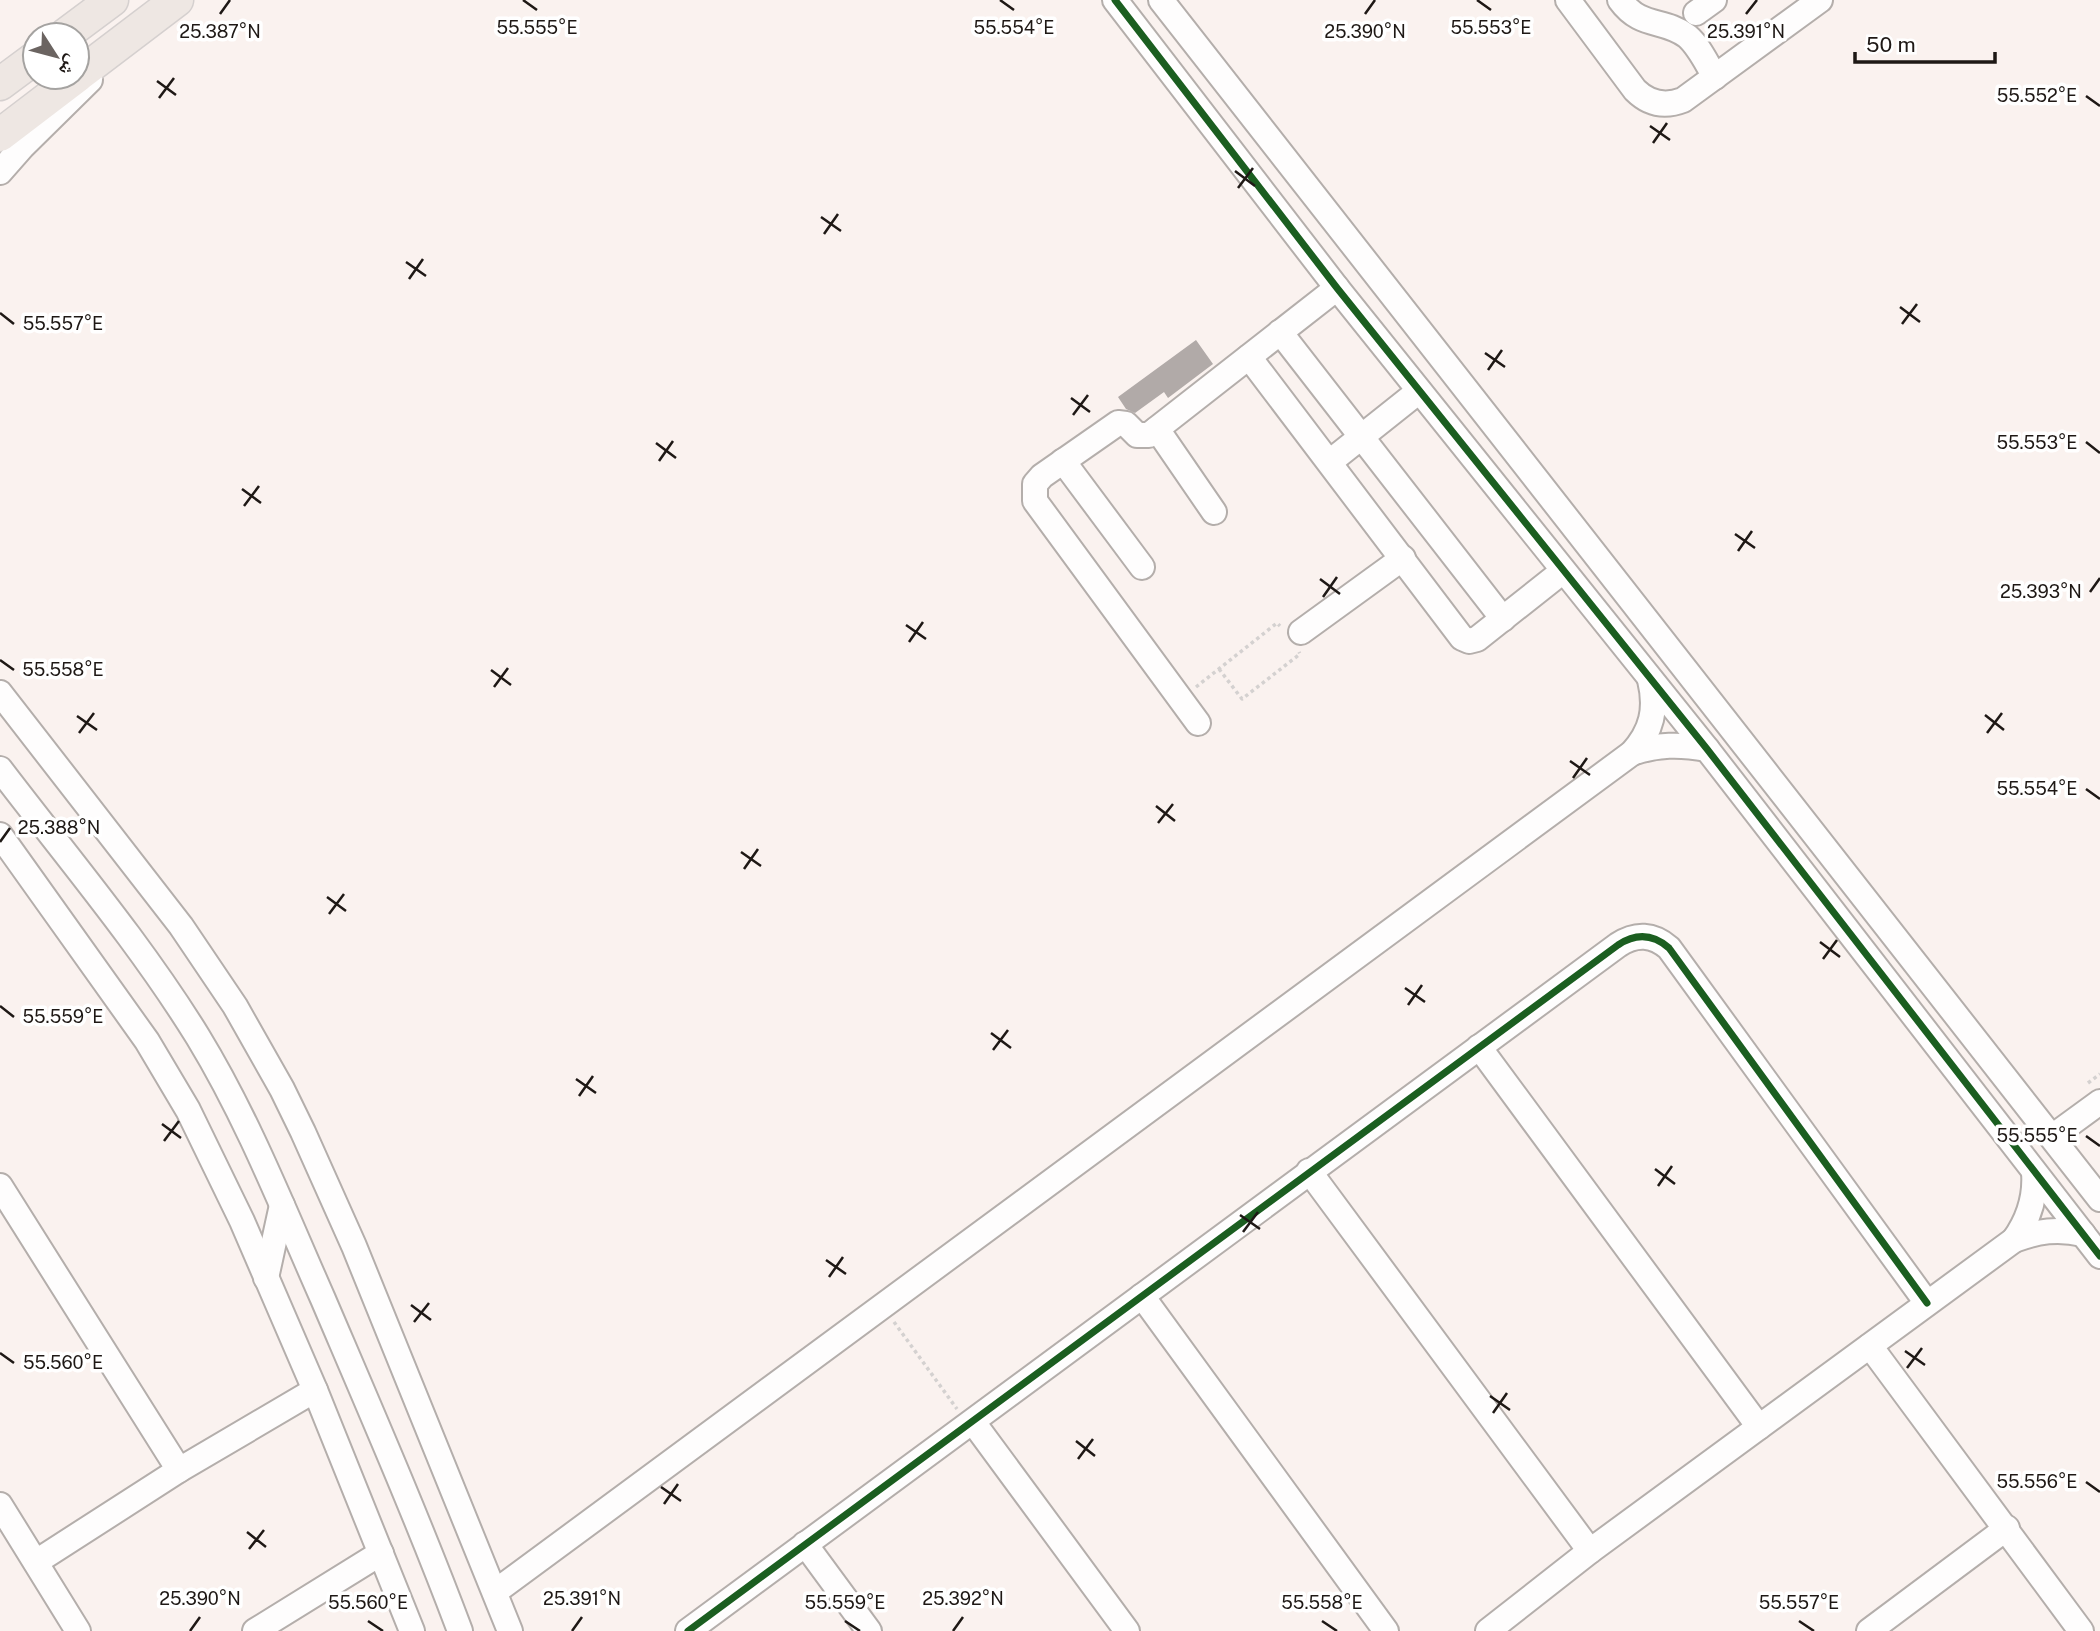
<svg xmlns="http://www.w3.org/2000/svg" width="2100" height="1631" viewBox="0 0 2100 1631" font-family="'Public Sans','Noto Naskh Arabic',sans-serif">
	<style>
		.building { fill: #b1aaa8 }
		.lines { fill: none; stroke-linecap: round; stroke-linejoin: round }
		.minor-casing { stroke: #b4aeab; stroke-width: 28 }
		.major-casing { stroke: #d5d0cf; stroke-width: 35 }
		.path { stroke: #d4d1d0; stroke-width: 3.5; stroke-dasharray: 3.5 3.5; stroke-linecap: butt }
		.minor { stroke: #fefdfd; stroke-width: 24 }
		.major { stroke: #eee7e3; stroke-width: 32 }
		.cycleway-casing { stroke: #fff; stroke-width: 11 }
		.cycleway { stroke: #1b5e20; stroke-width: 7 }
		.ticks { fill: none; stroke: #1e1815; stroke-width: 2.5 }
		.ticks-label { font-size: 18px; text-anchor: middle; fill: #1e1815; stroke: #fff; stroke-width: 7; stroke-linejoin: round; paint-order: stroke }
	</style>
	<rect width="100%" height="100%" fill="#faf2ef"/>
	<path class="building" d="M1196,340L1213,364L1168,398L1164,392L1135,413L1126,409L1118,397Z"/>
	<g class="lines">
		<g class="minor-casing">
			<g id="minor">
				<path d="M1115,0L1337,288L1707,749L2100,1256"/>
				<path d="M1161,0L2100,1199"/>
				<path d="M1568,0L1635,90C1649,104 1665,107 1683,100L1820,0"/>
				<path d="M1620,0C1641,29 1663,18 1687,36C1699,46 1707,64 1715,77"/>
				<path d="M1696,13L1714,0"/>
				<path d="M0,172L22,147L90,80"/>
				<path d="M1280,332L1503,619"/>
				<path d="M1249,357L1462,638L1469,641L1477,639L1563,571"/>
				<path d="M1157,429L1214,512"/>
				<path d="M1063,461L1142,567"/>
				<path d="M1331,461L1419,391"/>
				<path d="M1301,632L1403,558"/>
				<path d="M0,693L181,926L235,1006L282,1089L303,1132L354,1246L510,1631"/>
				<path d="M1198,723L1035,501V484L1042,476L1118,423L1126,424L1137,435H1149L1337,288"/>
				<path d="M1632,753C1658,744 1680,744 1707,749"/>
				<path d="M0,769C67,857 140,943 198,1037C248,1119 284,1211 323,1299C370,1409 418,1519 460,1631"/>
				<path d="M0,835L147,1041L188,1110L242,1221L315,1390L412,1631"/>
				<path d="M1479,1047L1759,1427"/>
				<path d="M2052,1137L2100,1102"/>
				<path d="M1309,1171L1590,1551"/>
				<path d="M0,1186L179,1470"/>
				<path d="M2014,1240C2029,1219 2036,1198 2034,1172"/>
				<path d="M266,1278L282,1205"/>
				<path d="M1142,1296L1386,1631"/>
				<path d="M1870,1346L2081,1631"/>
				<path d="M973,1422L1127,1631"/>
				<path d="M0,1505L78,1631"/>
				<path d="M805,1544L869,1631"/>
				<path d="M36,1562L179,1470L315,1390"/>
				<path d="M495,1592L1632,753C1652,731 1657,709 1650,680"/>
				<path d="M255,1631L381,1553"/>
				<path d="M688,1631L1618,945C1636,933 1653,934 1669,948L1927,1303"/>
				<path d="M1488,1631L1590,1551L2014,1240C2038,1231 2058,1228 2083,1234"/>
				<path d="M1869,1631L2007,1528"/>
			</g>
		</g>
		<g class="major-casing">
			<g id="major">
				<path d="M65,35L112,0"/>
				<path d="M77,76L177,0"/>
				<path d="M0,84L35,58"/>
				<path d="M0,135L76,77"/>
			</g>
		</g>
		<g class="path">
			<path d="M1219,669L1242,699L1300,654L1299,652"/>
			<path d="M1196,687L1277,623L1280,626"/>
			<path d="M2088,1083L2100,1074"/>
			<path d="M894,1322L957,1409"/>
		</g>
		<use href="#minor" class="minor"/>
		<use href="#major" class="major"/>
		<g class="cycleway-casing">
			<g id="cycleway">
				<path d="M1115,0L1337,288L1707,749L2100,1256"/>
				<path d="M688,1631L1618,945C1636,933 1653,934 1669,948L1927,1303"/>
			</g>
		</g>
		<use href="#cycleway" class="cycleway"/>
	</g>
	<path class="ticks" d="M523,0L537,10M1000,0L1014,10M1477,0L1491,10M220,14L230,0M1365,14L1375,0M1746,14L1757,0M157,81L176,95M2086,96L2100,106M159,98L174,78M1650,126L1670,140M1653,143L1667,123M1235,171L1255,186M1238,188L1253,168M821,217L841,231M824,234L838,214M406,262L426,276M409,279L423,259M1900,307L1920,322M0,313L14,324M1902,324L1917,304M1485,353L1505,367M1488,370L1502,350M1071,398L1090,412M1073,415L1088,395M2086,442L2100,453M656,443L676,458M659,461L673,441M242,489L261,503M244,506L259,486M1735,534L1755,548M1738,551L1752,531M1320,579L1340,594M2090,592L2100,578M1323,597L1337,577M906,625L926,639M909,642L923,622M0,660L14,670M491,670L511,685M494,687L508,668M1985,715L2004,730M77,716L97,730M79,733L94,713M1987,733L2002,713M1570,761L1590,775M1573,778L1587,758M2086,789L2100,799M1156,806L1175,821M1158,823L1173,804M0,842L10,828M741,852L761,866M744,869L758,849M327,897L346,911M329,914L344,894M1820,942L1840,957M1823,959L1837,940M1405,988L1425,1002M1408,1005L1422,985M0,1006L14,1017M991,1033L1011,1048M993,1050L1008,1030M576,1079L596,1093M579,1096L593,1076M162,1124L181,1138M2086,1136L2100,1146M164,1141L179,1121M1655,1169L1675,1184M1658,1186L1672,1166M1240,1215L1260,1229M1243,1232L1258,1212M826,1260L846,1274M829,1277L843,1257M411,1305L431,1320M414,1322L429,1303M1905,1351L1925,1365M0,1353L14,1363M1907,1368L1922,1348M1490,1396L1510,1410M1493,1413L1507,1393M1076,1441L1095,1456M1078,1459L1093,1439M2086,1482L2100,1492M661,1487L681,1501M664,1504L678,1484M247,1532L266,1547M249,1549L264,1530M368,1621L383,1631M845,1621L860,1631M1322,1621L1337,1631M1799,1621L1814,1631M190,1631L200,1617M572,1631L582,1617M953,1631L963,1617"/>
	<g class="ticks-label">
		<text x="537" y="34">55.555°E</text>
		<text x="1014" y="34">55.554°E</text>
		<text x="1491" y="34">55.553°E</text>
		<text x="220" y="38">25.387°N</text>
		<text x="1365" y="38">25.390°N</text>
		<text x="1746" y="38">25.391°N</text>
		<text x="2037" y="102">55.552°E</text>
		<text x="63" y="330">55.557°E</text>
		<text x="2037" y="449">55.553°E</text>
		<text x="2041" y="598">25.393°N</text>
		<text x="63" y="676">55.558°E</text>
		<text x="2037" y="795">55.554°E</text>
		<text x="59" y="834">25.388°N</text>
		<text x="63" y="1023">55.559°E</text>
		<text x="2037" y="1142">55.555°E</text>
		<text x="63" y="1369">55.560°E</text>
		<text x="2037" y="1488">55.556°E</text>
		<text x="200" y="1605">25.390°N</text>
		<text x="582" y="1605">25.391°N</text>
		<text x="963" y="1605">25.392°N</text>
		<text x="368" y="1609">55.560°E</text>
		<text x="845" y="1609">55.559°E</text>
		<text x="1322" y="1609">55.558°E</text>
		<text x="1799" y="1609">55.557°E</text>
	</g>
	<g transform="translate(56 56) rotate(126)"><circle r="33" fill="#ffffff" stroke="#a5a3a1" stroke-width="2"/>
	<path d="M0-5L12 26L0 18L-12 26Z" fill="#6b6461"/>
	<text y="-10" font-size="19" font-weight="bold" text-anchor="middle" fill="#1e1815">ش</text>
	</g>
	<path d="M1855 52v10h140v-10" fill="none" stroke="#1e1815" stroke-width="3.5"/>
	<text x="1866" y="52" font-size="21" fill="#1e1815" stroke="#ffffff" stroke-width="5" paint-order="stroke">50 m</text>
</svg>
